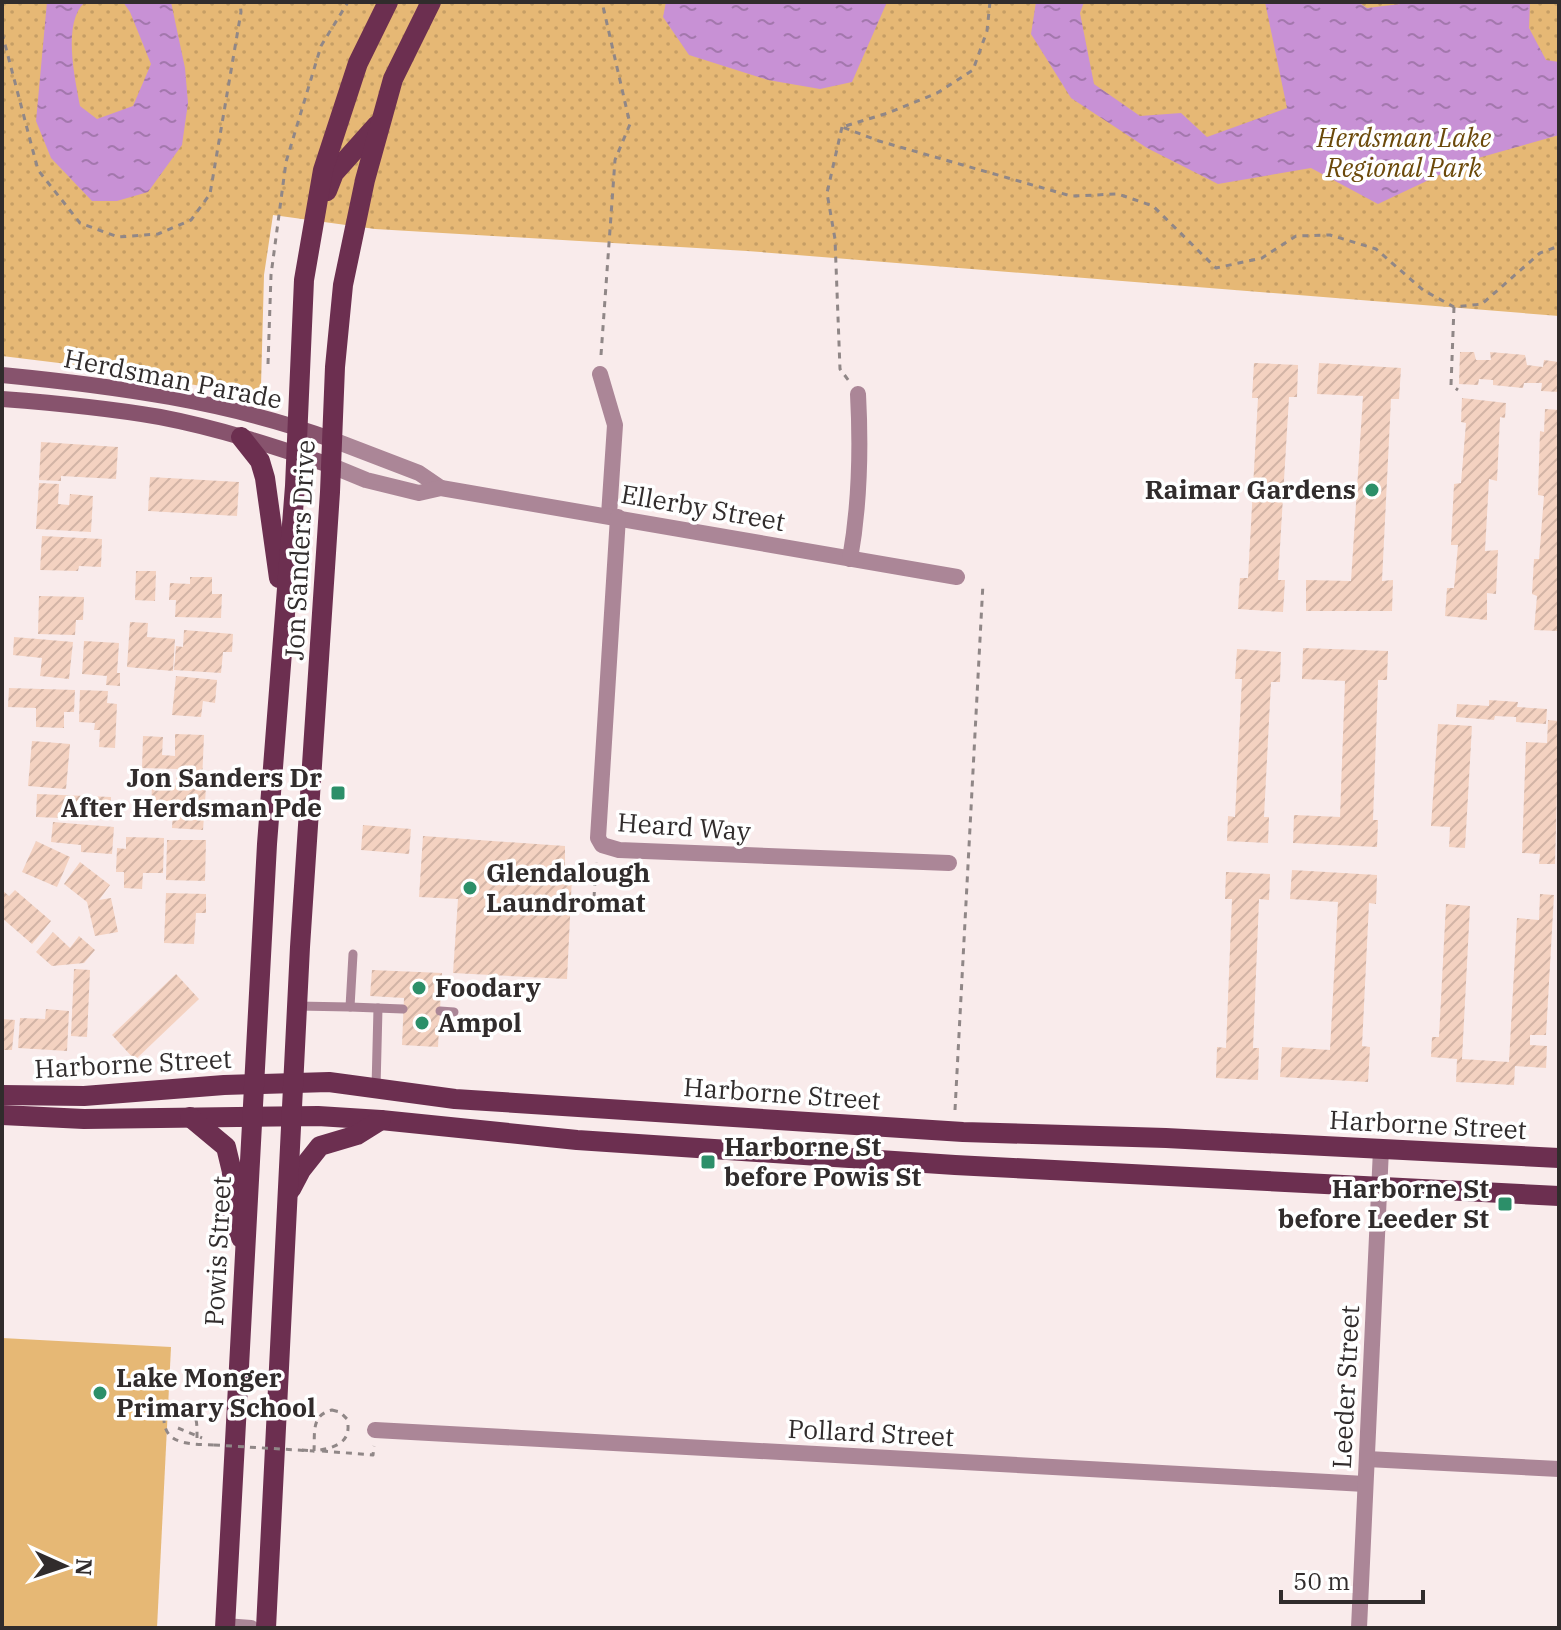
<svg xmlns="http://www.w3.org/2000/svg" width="1561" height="1630" viewBox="0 0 1561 1630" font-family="'IBM Plex Serif',serif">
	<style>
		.grass { fill: #e6b875 }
		.park { fill: url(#park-dots) }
		.water { fill: url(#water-ripples) }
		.building { fill: url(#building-hatch) }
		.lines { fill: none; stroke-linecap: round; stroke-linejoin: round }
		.path { stroke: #908787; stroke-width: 3; stroke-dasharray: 6 6; stroke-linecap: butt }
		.service { stroke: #ab8697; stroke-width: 9 }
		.minor { stroke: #ab8697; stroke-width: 16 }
		.secondary { stroke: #87536d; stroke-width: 16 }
		.primary { stroke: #6c2f50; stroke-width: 20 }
		.path-bridge { stroke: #908787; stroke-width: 3; stroke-dasharray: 6 6; stroke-linecap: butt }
		.poi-dot { fill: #2c8f69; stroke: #fff; stroke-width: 3 }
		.labels { text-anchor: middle; stroke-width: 7; stroke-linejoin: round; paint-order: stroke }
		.park-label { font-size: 26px; font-style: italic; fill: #6b490a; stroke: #fff }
		.street-label { font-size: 26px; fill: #312c2c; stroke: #fff }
		.poi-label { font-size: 26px; font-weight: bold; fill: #312c2c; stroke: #fff; text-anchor: start }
	</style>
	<defs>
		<pattern id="park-dots" width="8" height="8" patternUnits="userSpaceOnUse" patternTransform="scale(2)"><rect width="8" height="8" fill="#e6b875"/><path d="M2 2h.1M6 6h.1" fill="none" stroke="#c69e65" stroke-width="1.8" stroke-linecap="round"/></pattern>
		<pattern id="water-ripples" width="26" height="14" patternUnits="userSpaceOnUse" patternTransform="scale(2)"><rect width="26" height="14" fill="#c891d5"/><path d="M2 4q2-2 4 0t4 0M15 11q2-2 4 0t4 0" fill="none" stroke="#a377ad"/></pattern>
		<pattern id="building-hatch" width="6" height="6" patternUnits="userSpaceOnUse" patternTransform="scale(2)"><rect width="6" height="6" fill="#f4d2c1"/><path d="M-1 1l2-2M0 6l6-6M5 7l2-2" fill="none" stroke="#d2b4a6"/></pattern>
	</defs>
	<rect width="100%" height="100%" fill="#f9ebeb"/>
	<path class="grass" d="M2,1338L171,1347L157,1628H2Z"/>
	<path class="park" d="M2,2H1559V316L747,251L375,229L273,215L264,275L261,386L248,395L116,370L2,356Z"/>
	<g class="water">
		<path d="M47,2H85C62,22 75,78 80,106L97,119L133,106L151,64L130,12L123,2H171L185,68L188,103L182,145L148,192L117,201H92L51,158L36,121Z"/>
		<path d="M666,2H887L852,82L820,89L768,80L689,55L663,17Z"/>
		<path d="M1036,2H1084L1080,13L1094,84L1140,116L1181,113L1207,137L1287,108L1265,2H1358L1367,8L1417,2H1530L1529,28L1546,60L1559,62V135L1471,160L1378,204L1311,168L1218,184L1147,148L1071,98L1031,34Z"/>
	</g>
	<g class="building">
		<path d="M1460,352H1474L1476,360H1491L1490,352L1525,355L1527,365L1543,367L1544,360L1559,362V392L1541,391L1542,383H1524L1523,388L1493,385V380L1479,379L1478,385L1459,384Z"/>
		<path d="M1254,363L1298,365L1297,397H1289L1278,580H1285L1283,612L1238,609L1240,578H1248L1258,398H1252Z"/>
		<path d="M1319,363L1401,368L1399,399H1391L1382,581L1393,580L1392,611H1306V580L1351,581L1363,396L1317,394Z"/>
		<path d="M1462,398L1506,403L1505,418L1500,417L1497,481L1489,479L1485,551L1498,550L1496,594L1487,593V620L1445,616L1447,588H1454L1458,545H1451L1454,484L1461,483L1466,423L1461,422Z"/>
		<path d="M1545,409L1559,410V631L1534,630L1537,596L1532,594L1534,559H1539L1544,496L1538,495L1540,431L1544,432Z"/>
		<path d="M41,442L118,447L116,479L61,476V481L39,480Z"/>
		<path d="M150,477L239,482L237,516L148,511Z"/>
		<path d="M39,483L59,484L58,504L69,505L70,494L93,496L91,532L36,529Z"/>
		<path d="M42,536L102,539L101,567L79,566L78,571L40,570Z"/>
		<path d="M136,571H156L155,601L135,600Z"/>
		<path d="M190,577H212V594H222L221,618L175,617L176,600H169L170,583L190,584Z"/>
		<path d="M39,596L84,597L83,620H76L75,635L38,634Z"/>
		<path d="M130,622L148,623L147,637L175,639L173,671L127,667Z"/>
		<path d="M184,630L233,634L232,652H223L221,673L174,670L176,646L183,647Z"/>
		<path d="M14,637L73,642L69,679L40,676L42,658L13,655Z"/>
		<path d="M84,641L119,643L117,673H120V686L106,685L107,676L82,674Z"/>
		<path d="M1303,648L1388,651L1387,680H1378L1373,820H1378L1377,847L1293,843L1294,815L1340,817L1345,681L1302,679Z"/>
		<path d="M1237,649L1281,652L1280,682H1271L1264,817H1269L1268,843L1227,841L1228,816L1235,817L1242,679H1235Z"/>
		<path d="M176,676L217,680L215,703L203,701L201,717L172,715Z"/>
		<path d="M9,688L75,690L74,712H64V728L36,727V708L8,707Z"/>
		<path d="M80,690L108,691L107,703L117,704L115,748L99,747L100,730H94L95,723L79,722Z"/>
		<path d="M1489,700L1518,702L1517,707L1547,709L1546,724L1516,722V717L1495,716L1494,720L1456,717L1457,704L1489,706Z"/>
		<path d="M1548,720L1559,721L1555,864H1539L1540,854L1522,853L1526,742L1547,743Z"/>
		<path d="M1438,724L1472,726L1465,848L1449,847L1450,827L1431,826Z"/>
		<path d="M175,734L204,735L202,782L176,781L177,769L142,768L143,736L163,737L162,755L175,756Z"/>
		<path d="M32,741L70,744L66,789L28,786Z"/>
		<path d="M152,784L206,788L203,830L172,828L173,812L151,810Z"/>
		<path d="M37,794L111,797L110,820L36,817Z"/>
		<path d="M53,822L114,827L112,854L81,852V845L51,842Z"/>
		<path d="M363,825L411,829L409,854L361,850Z"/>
		<path d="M423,836L565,846V876H572L567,979L453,973L458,899L419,897Z"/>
		<path d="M126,837L164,838L163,873H143L142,889L124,888V872H116L117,848L126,849Z"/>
		<path d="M167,840H206L205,881L166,880Z"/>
		<path d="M36,841L70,857L57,887L22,872Z"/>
		<path d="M80,862L110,885L99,900L111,898L118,932L95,936L87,902L64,884Z"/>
		<path d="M1292,870L1377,875L1376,904L1369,903L1362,1046L1370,1047L1368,1082L1280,1077L1282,1047L1330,1050L1338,902L1290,899Z"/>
		<path d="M1226,872L1270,874L1269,900L1259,899L1253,1048H1259L1258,1080L1216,1078L1217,1047L1226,1048L1232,899H1225Z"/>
		<path d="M2,890L9,896L15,890L51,921L32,944L2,918Z"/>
		<path d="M166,893L206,894V913H196L194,944L164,943Z"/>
		<path d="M1540,894L1554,895L1546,1035H1530V1045L1547,1046L1546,1068L1515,1066L1514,1085L1456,1082L1457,1059L1431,1057L1432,1037H1439L1446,904L1470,906L1462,1059L1509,1062L1517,918L1539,920Z"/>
		<path d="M53,932L70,948L79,936L95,950L84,963L52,966L36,952Z"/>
		<path d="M74,969L90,970L87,1037L71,1036Z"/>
		<path d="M372,970L442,973L438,1047L402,1045L404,998L370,996Z"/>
		<path d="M176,974L199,999L135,1060L112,1035Z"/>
		<path d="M46,1009L69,1011L67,1051L18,1048L20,1018L45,1019Z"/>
		<path d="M2,1019L15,1020L12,1050H2Z"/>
	</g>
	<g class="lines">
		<g class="path">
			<path d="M990,2L987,31L973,70L937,93L888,113L842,127L879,141L1071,196L1118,194L1153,206L1216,268L1262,258L1296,236L1330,235L1376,249L1423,290L1454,307L1482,304L1540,253L1559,246"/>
			<path d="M2,33L38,170L80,223L118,237L158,234L191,220L210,194L241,12L240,2"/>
			<path d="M842,127L827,193L835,239L840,369L849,381"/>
			<path d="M1454,307L1451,385L1458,390"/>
			<path d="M601,355L615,160L630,124L602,2"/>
			<path d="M268,364L271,275L286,162L321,46L348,2"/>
			<path d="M594,898L596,862"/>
			<path d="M955,1110L983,583"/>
			<path d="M332,1410L340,1412L347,1419C353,1444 333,1448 314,1451C315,1432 311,1415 332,1410Z"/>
			<path d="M178,1428L202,1438"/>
			<path d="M197,1438C197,1422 198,1413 183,1406L171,1409L164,1420C165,1446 193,1444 214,1445"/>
			<path d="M302,1450L314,1451"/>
			<path d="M322,1451L373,1455L374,1446"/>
		</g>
		<g class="service">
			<path d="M297,1006L350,1007L353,954"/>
			<path d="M350,1007L403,1009"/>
			<path d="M440,1011L454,1012"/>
			<path d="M376,1088L378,1008"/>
		</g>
		<g class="minor">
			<path d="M600,374L615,425L609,515"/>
			<path d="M333,440L419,473L441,488"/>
			<path d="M332,466L366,480L419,493L441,488L957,577"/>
			<path d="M618,517L598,838L602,845L619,850L949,863"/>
			<path d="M850,559C860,503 861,450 858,394"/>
			<path d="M375,1430L1365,1484"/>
			<path d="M1367,1459L1559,1469"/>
			<path d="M225,1626L251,1628"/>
			<path d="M1359,1628L1381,1149"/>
		</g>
		<g class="secondary">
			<path d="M2,375C114,386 227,401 333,440"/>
			<path d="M2,399C55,403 108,408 160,417C218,428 276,447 332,466"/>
		</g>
		<g class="primary">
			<path d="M327,191L334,173L377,125"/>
			<path d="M241,437L260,461L265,478L279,578"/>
			<path d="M2,1095L84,1096L224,1085L329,1082L455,1099L963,1132L1166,1138L1559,1158"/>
			<path d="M2,1115L84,1119L318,1116L381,1120L577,1140L955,1165L1559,1196"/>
			<path d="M190,1117L226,1147L232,1172L230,1208L241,1238"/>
			<path d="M291,1189L301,1170L320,1146L357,1135L381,1120"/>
			<path d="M225,1628L267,844L295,486L304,280L323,170L358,63L388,2"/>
			<path d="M266,1628L300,947L330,492L335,367L343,285L365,180L393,79L431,2"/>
		</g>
		<path class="path-bridge" d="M214,1445L314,1451"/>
	</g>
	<g class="poi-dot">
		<circle cx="1372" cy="490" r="8"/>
		<rect x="330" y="785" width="16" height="16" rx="4"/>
		<circle cx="470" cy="888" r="8"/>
		<circle cx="419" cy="988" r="8"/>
		<circle cx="422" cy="1023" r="8"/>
		<rect x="700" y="1154" width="16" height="16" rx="4"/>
		<rect x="1497" y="1196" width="16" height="16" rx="4"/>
		<circle cx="100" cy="1393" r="8"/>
	</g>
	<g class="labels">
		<g class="park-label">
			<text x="1404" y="147">Herdsman Lake<tspan x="1404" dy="30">Regional Park</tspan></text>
		</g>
		<g class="street-label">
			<text transform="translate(173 379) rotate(11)" y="9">Herdsman Parade</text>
			<text transform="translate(703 508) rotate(10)" y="9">Ellerby Street</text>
			<text transform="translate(300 550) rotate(-87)" y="9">Jon Sanders Drive</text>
			<text transform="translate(684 827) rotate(4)" y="9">Heard Way</text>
			<text transform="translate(133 1064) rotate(-3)" y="9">Harborne Street</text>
			<text transform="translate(782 1094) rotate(4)" y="9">Harborne Street</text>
			<text transform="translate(1428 1125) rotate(3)" y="9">Harborne Street</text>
			<text transform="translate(218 1251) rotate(-87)" y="9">Powis Street</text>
			<text transform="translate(1346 1387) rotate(-87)" y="9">Leeder Street</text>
			<text transform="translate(871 1433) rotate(3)" y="9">Pollard Street</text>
		</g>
		<g class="poi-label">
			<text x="1356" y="499" text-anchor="end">Raimar Gardens</text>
			<text x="322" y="787" text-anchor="end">Jon Sanders Dr<tspan x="322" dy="30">After Herdsman Pde</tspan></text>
			<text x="486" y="882">Glendalough<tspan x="486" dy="30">Laundromat</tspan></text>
			<text x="435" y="997">Foodary</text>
			<text x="438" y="1032">Ampol</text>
			<text x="724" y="1156">Harborne St<tspan x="724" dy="30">before Powis St</tspan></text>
			<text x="1489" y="1198" text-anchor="end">Harborne St<tspan x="1489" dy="30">before Leeder St</tspan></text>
			<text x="116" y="1387">Lake Monger<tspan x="116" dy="30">Primary School</tspan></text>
		</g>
	</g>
	<rect width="1561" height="1630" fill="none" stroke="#312c2c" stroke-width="8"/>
	<g transform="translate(64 1566) rotate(93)" stroke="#ffffff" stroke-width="6" paint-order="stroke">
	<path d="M0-6L14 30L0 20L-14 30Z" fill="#312c2c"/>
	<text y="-12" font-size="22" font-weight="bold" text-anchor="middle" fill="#312c2c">N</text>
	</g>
	<path d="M1281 1590v12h142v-12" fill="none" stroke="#312c2c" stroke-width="4"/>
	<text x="1293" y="1590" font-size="24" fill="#312c2c" stroke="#ffffff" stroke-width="6" paint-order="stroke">50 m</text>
</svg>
